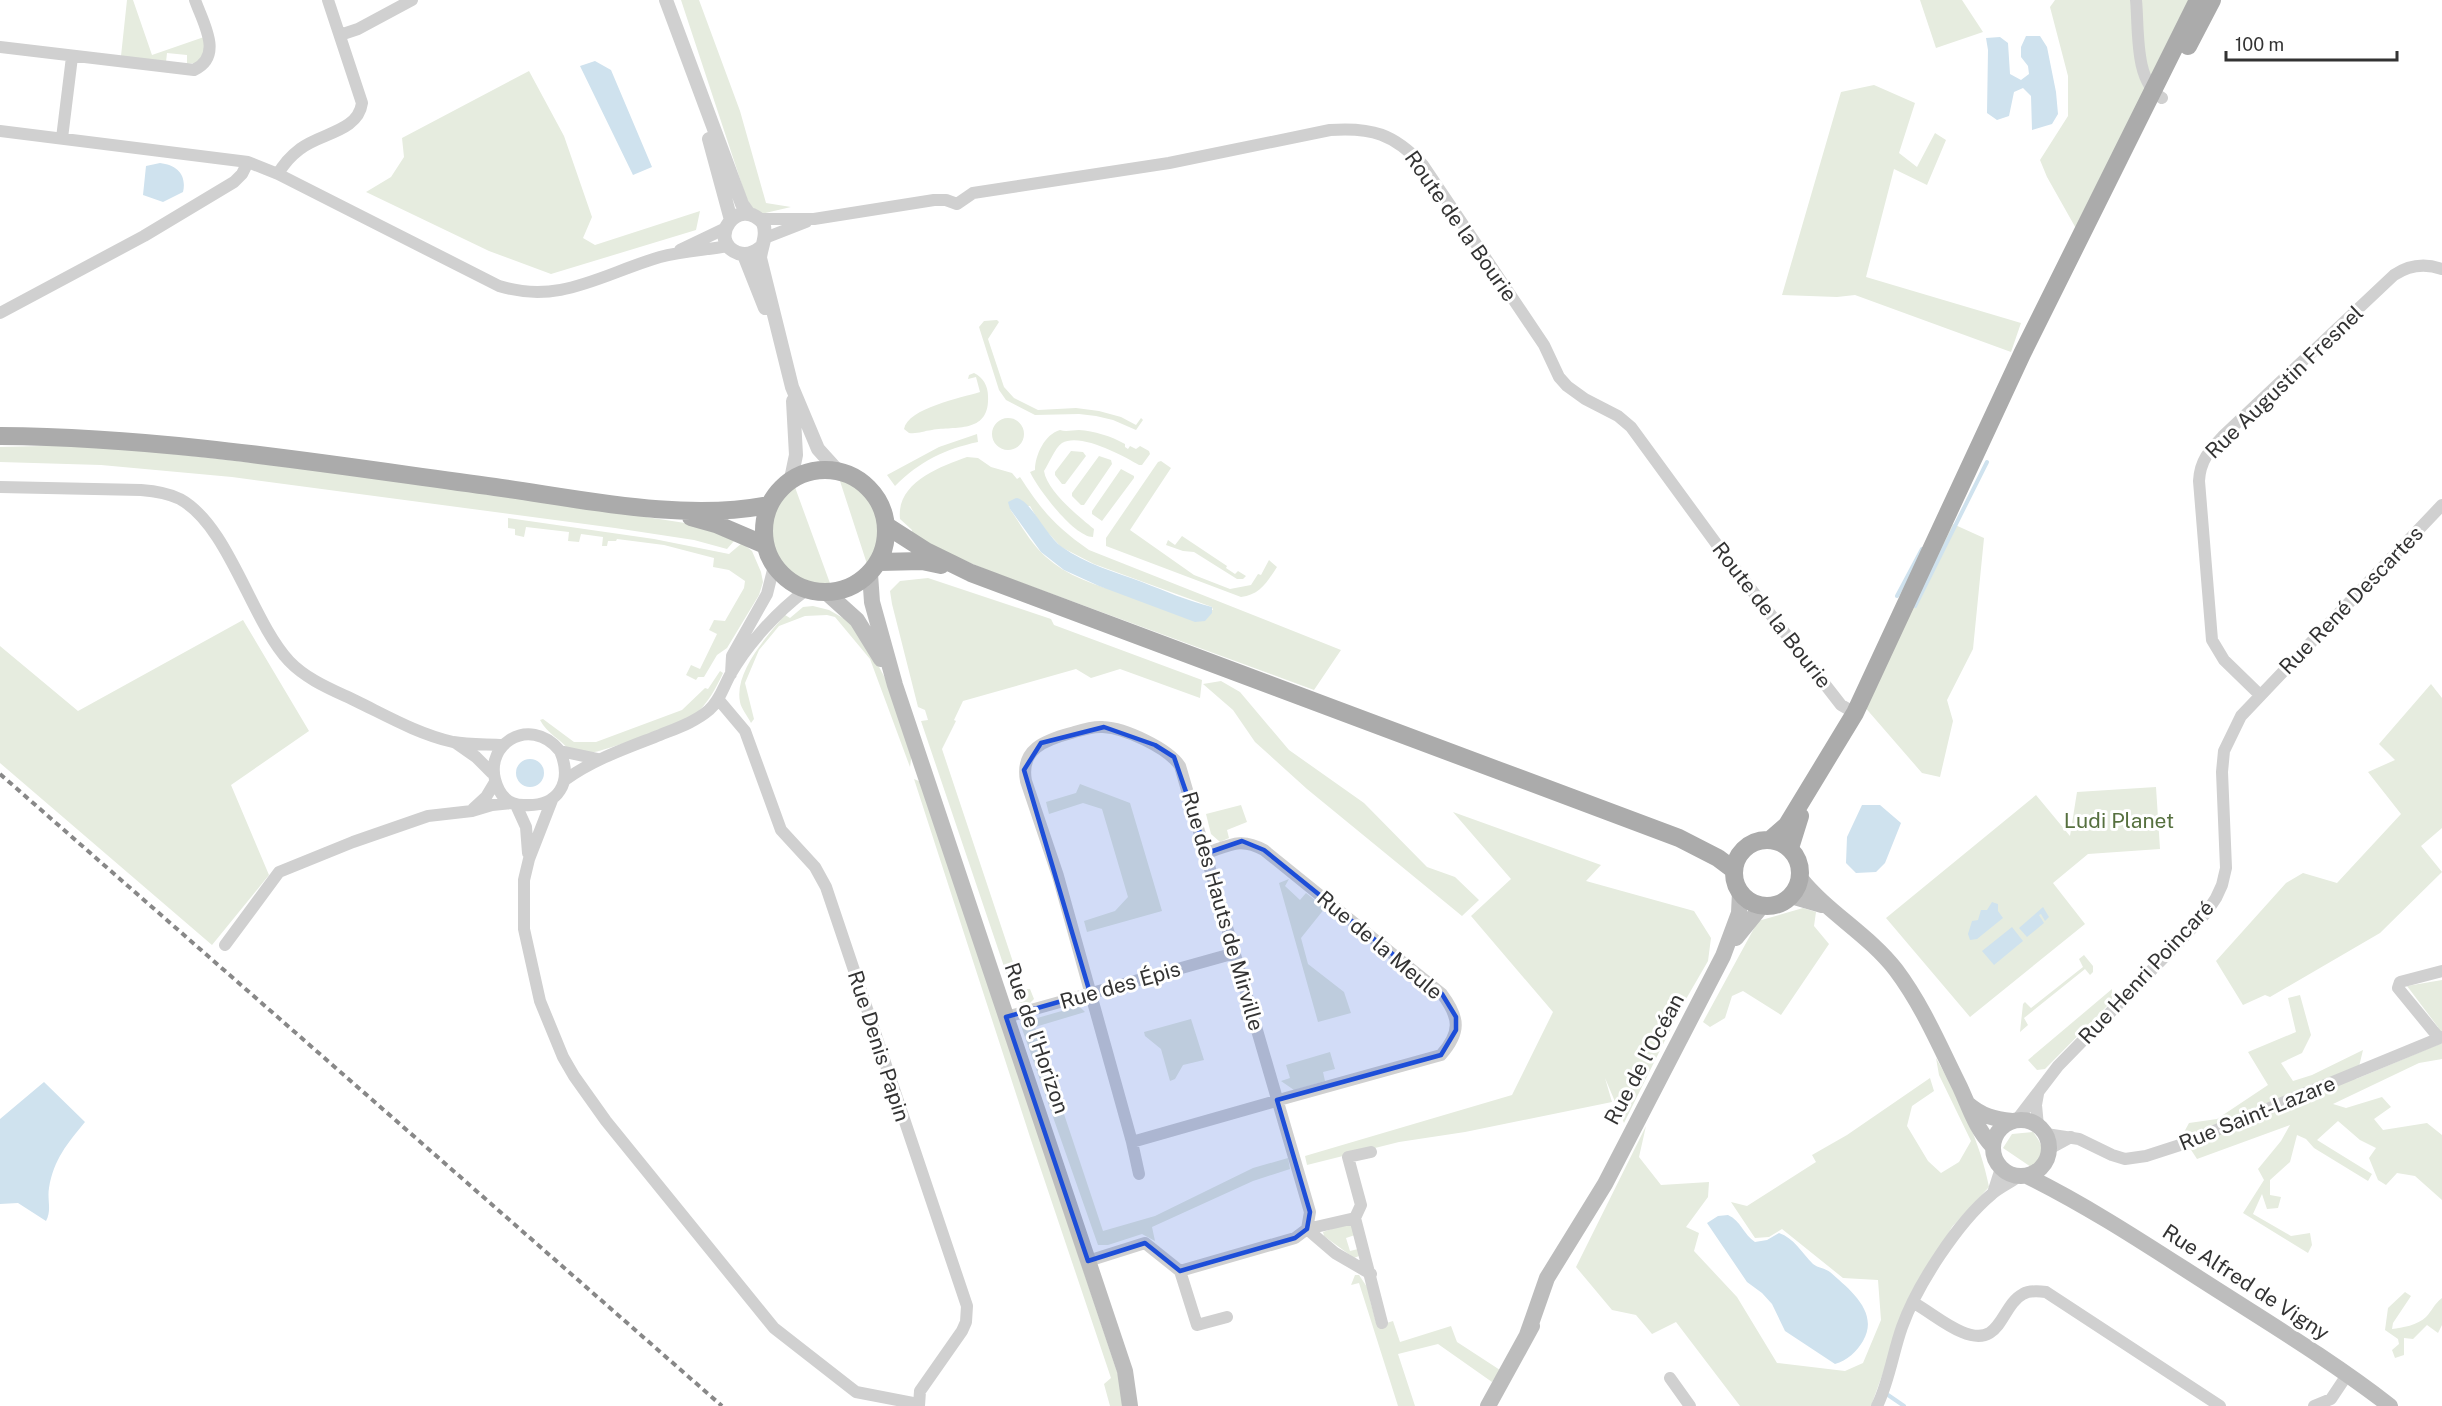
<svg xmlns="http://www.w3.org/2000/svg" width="2442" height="1406" font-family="'Public Sans',sans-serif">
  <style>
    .green { fill: #e6ecdf; fill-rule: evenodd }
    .water { fill: #cfe2ee }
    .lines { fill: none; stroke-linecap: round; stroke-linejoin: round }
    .stream { stroke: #cfe2ee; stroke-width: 4 }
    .minor { stroke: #d0d0d0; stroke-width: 12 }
    .tertiary { stroke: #d0d0d0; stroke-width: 14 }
    .secondary { stroke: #bdbdbd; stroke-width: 16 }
    .primary { stroke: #ababab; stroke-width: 18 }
    .rail { stroke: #888; stroke-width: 4; stroke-dasharray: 6 4.5; stroke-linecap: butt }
    .marked { fill: #1d4ed8; fill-opacity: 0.2; stroke: #1d4ed8; stroke-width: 4.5; stroke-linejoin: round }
    .labels { text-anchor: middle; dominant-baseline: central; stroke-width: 6; stroke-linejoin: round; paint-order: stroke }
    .street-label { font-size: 21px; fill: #333; stroke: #fff }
    .park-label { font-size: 21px; fill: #56703f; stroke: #fff }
  </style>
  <rect width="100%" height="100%" fill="#fff"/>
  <path class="green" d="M 127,0 L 133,0 L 152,55 L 204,37 L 206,43 L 202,58 L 196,63 L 187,64 L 187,55 L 167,53 L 166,62 L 121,56 Z
    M 681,0 L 699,0 L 740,111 L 766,203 L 791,207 L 761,214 L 754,211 L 746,197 Z
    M 1920,0 L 1962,0 L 1983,32 L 1936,48 Z
    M 2055,0 L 2193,0 L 2078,232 L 2047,177 L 2040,160 L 2068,116 L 2068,76 L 2050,7 Z
    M 529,71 L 564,136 L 592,217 L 583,238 L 595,245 L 700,211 L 696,230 L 551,274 L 489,251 L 366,192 L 391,177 L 404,157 L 402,138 Z
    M 1874,85 L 1915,103 L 1899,153 L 1917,167 L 1935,133 L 1946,140 L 1927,185 L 1894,169 L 1866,277 L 2021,323 L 2011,352 L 1855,295 L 1837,297 L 1782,295 L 1841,92 Z
    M 997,320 L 999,322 L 988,339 L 1004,387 L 1014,398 L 1038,410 L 1076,408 L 1099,411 L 1121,417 L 1136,425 L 1141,418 L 1143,420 L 1136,430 L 1113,420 L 1096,416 L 1079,414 L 1035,415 L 1006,400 L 999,390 L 979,327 L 984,321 Z
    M 974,373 C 983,377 988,386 988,396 C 990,434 956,426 932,430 C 923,431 918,434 909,433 L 904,429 C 908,408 961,398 980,392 L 976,377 L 968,379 L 969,375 Z
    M992 434a16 16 0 1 1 32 0a16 16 0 1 1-32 0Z
    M 1060,430 C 1066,432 1072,430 1079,430 C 1094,431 1111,436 1125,444 L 1125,447 L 1128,449 L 1130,446 L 1136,449 L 1140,446 L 1149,451 L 1150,454 L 1142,465 L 1139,465 C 1124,456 1080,432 1062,443 C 1055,448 1049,463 1044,471 C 1047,491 1078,516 1094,529 L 1093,537 C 1074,537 1038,489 1030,472 L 1035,470 C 1035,455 1045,434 1060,430 Z
    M 977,434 L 978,442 C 945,449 920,461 895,486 L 887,475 L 939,447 Z
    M 83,445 C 271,462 459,489 646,517 L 698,525 L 734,541 L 727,549 L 694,540 L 615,528 L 232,477 L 101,465 L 0,462 L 0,447 Z
    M 1071,451 L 1083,452 L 1086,456 L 1065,484 L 1062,484 L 1055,475 L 1055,472 Z
    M 1099,456 L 1111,460 L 1112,464 L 1084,505 L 1081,505 L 1072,496 L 1072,493 Z
    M 967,457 L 978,458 L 991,467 L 1012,473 L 1017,479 L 1020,477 C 1042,511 1056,527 1089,550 L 1341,650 L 1314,690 L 987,570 L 912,538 L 912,530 L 900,519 C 896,483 939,467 967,457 ZM 1030,506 L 1041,525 L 1061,547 L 1094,564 L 1212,607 L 1213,610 C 1161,599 1087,594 1046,557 C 1031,544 1021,525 1010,509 Z
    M 1161,461 L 1171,468 L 1130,530 L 1194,575 L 1230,589 L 1251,585 L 1258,574 L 1261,575 L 1269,560 L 1277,567 C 1267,582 1260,595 1241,597 L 1106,546 L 1106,538 L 1158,462 Z
    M 1121,469 L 1134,476 L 1134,478 L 1102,521 L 1092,514 L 1092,511 Z
    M 839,478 C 877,486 895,537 868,567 Z
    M 795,485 L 796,490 L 831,586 C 818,584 801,583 791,574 C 763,549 767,507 795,485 Z
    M 508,518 L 654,539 L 729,554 L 742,543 L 752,551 L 761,572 L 763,582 L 759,595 L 727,648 L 717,655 L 704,677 L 698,677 L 696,680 L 686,675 L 691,665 L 700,669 L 717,634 L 709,630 L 714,620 L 725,621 L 744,588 L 745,581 L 729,570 L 713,567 L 714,558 L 664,545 L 617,539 L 616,541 L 608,541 L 607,546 L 602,546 L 603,537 L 581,534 L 579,542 L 568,541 L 569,532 L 526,527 L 524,537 L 515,535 L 515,529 L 508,528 Z
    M 1953,524 L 1984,538 L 1973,649 L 1947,700 L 1953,721 L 1940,777 L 1922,773 L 1863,705 Z
    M 1182,536 L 1227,566 L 1226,568 L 1235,574 L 1238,571 L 1246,576 L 1243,579 L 1237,579 L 1194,552 L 1183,551 L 1166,545 L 1168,540 L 1175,545 Z
    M 928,578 L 1051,619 L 1054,625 L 1202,680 L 1200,698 L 1120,669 L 1091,678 L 1076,669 L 963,701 L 954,720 L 956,721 L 942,749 L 1022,989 L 1030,989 L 1034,999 L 1030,1003 L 1019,1003 L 1015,999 L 921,721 L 928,720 L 925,710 L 918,707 L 892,604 L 890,591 L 900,581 Z
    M 813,606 L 829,610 L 843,618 L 846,616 L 871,652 L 885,678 L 912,752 L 910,767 L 870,659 L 835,617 L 827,615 L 805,616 L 779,626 L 759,650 L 745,683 L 754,719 L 751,723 C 748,717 741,708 740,702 C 734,672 767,636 785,615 L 790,618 L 803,607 Z
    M 243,620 L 309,731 L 231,785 L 269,875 L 212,945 L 0,763 L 0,646 L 78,711 Z
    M 720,671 L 723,673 C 716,688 708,704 694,715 C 682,723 604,752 589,753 C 583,754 577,752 571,752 C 561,739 547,734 540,720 L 543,719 L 574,742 L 596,742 L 682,710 L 705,688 L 708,689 Z
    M 1221,681 L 1240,692 L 1289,750 L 1364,803 L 1427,867 L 1455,877 L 1479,900 L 1462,916 L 1307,789 L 1255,742 L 1233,710 L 1203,684 Z
    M 2431,684 L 2442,698 L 2442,828 L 2421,846 L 2442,872 L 2380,933 L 2270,997 L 2265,995 L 2243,1005 L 2216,961 L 2286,883 L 2303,873 L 2337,883 L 2401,814 L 2368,772 L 2395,760 L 2379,744 Z
    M 914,779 L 921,782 L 1121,1384 L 1123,1406 L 1110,1406 L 1104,1384 L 1111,1378 L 1030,1137 Z
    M 1080,784 L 1130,803 L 1162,911 L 1087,932 L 1084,921 L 1115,911 L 1128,897 L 1102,809 L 1083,803 L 1049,814 L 1046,802 L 1076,793 Z
    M 2156,787 L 2160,849 L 2088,854 L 2053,883 L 2085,924 L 1970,1017 L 1886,918 L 2036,795 L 2070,836 L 2077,792 Z
    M 1241,805 L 1247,822 L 1227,830 L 1229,838 L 1220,842 L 1211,834 L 1206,814 Z
    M 1453,812 L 1601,865 L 1586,881 L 1694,911 L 1711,938 L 1708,961 L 1682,1006 L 1624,1123 L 1605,1078 L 1612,1102 L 1465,1132 L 1399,1142 L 1307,1165 L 1305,1156 L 1512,1095 L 1553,1012 L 1471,916 L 1511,879 Z
    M 1289,879 L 1285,886 L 1300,900 L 1306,893 L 1325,908 L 1301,938 L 1308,964 L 1344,992 L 1351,1013 L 1318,1022 L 1279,883 Z
    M 1803,908 L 1816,912 L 1814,926 L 1829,944 L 1781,1015 L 1743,991 L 1732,996 L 1725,1018 L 1710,1027 L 1703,1022 L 1758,921 Z
    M 2084,955 L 2093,966 L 2093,972 L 2090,975 L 2085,969 L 2024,1018 L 2028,1025 L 2020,1032 L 2023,1004 L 2025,1002 L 2031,1008 L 2083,967 L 2079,959 Z
    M 2442,980 L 2442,1040 L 2438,1027 L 2407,986 Z
    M 2112,989 L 2112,1001 L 2045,1069 L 2037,1070 L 2028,1060 Z
    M 2300,995 L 2311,1035 L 2302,1053 L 2281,1063 L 2293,1081 L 2312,1075 L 2363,1050 L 2356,1079 L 2442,1043 L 2442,1059 L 2419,1063 L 2333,1104 L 2346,1108 L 2382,1097 L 2391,1107 L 2374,1119 L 2383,1130 L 2427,1123 L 2442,1135 L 2442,1200 L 2415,1176 L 2397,1173 L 2386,1185 L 2378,1180 L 2369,1158 L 2376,1148 L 2360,1140 L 2338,1121 L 2317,1140 L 2372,1174 L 2368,1181 L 2314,1148 L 2306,1139 L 2297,1135 L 2290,1162 L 2270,1180 L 2270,1195 L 2281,1197 L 2278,1208 L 2267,1209 L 2262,1194 L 2253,1214 L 2291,1236 L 2310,1233 L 2312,1245 L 2308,1253 L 2243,1213 L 2264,1180 L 2258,1169 L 2281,1141 L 2290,1125 L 2197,1159 L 2182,1136 L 2189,1123 L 2217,1119 L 2268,1085 L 2248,1052 L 2296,1032 L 2288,998 Z
    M 1079,1006 L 1085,1012 L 1035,1027 L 1103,1231 L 1155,1216 L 1253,1168 L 1288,1158 L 1290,1169 L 1253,1181 L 1152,1227 L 1155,1241 L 1142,1234 L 1108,1245 L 1098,1245 L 1020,1023 Z
    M 1191,1019 L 1204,1060 L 1183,1065 L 1175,1079 L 1170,1081 L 1161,1049 L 1145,1036 L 1144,1032 Z
    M 1330,1052 L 1335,1069 L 1323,1072 L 1325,1081 L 1294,1090 L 1281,1081 L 1290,1078 L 1286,1065 Z
    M 1936,1058 C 1958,1096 1981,1144 1989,1187 L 1952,1227 L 1909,1301 L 1871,1406 L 1740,1406 L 1676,1322 L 1652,1334 L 1636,1315 L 1612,1310 L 1576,1267 L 1646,1126 L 1639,1157 L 1661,1185 L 1709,1182 L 1708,1197 L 1686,1227 L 1699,1233 L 1694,1251 L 1737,1297 L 1777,1363 L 1845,1371 L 1863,1363 L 1881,1320 L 1878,1280 L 1843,1278 L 1782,1229 L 1769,1237 L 1755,1238 L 1731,1202 L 1747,1206 L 1816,1162 L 1812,1155 L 1847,1135 L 1930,1078 L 1934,1091 L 1912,1106 L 1907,1126 L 1928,1161 L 1941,1173 L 1959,1162 L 1971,1141 L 1939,1075 Z
    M 2033,1132 C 2044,1147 2048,1155 2031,1167 L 2003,1148 L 2012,1134 Z
    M 1349,1223 L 1352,1225 L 1355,1235 L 1346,1238 L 1350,1251 L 1358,1249 L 1359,1256 L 1354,1258 L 1324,1236 L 1323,1232 Z
    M 1355,1275 L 1359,1275 L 1371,1293 L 1370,1300 L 1377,1326 L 1393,1321 L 1400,1342 L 1451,1326 L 1457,1342 L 1500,1370 L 1492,1382 L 1438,1344 L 1398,1354 L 1415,1406 L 1398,1406 L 1359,1283 L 1351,1285 Z
    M 2405,1292 L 2411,1296 L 2393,1323 L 2392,1329 C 2402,1328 2418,1325 2426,1317 C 2432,1311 2434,1304 2442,1298 L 2442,1325 L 2438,1333 L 2427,1325 L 2413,1339 L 2404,1338 L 2404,1355 L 2395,1358 L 2392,1350 L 2399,1344 L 2398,1339 L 2385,1330 L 2388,1308 Z"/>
  <path class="water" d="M 2026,36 L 2040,36 L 2047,47 L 2056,92 L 2058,114 L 2052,124 L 2032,130 L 2031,96 L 2023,88 L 2014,92 L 2009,116 L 1997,120 L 1987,113 L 1988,50 L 1986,38 L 2000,37 L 2008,43 L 2010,74 L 2021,80 L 2029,74 L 2028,66 L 2021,57 L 2021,47 Z
    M 595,61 L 611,70 L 652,167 L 633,175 L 580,66 Z
    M 160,163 C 177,165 187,175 183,192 L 163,202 L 143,195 L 146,166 Z
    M 1016,498 C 1030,499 1046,536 1062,547 C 1086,564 1115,572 1142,582 C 1165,591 1188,601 1212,607 L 1212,613 L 1205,621 L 1195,622 L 1099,586 L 1064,570 L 1041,552 L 1010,509 L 1008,502 Z
    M516 773a14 14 0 1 1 28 0a14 14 0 1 1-28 0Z
    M 1862,805 L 1880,805 L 1901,823 L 1885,863 L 1876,872 L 1856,873 L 1846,863 L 1847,837 Z
    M 1992,902 L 1998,904 L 1998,911 L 2003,918 L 1977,939 L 1970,940 L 1968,934 L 1972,921 L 1978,920 L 1981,910 L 1987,910 Z
    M 2043,907 L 2049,917 L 2045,921 L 2041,914 L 2039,915 L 2044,923 L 2027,937 L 2019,928 Z
    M 2012,927 L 2023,941 L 1994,965 L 1982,951 Z
    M 44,1082 L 85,1122 C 67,1144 54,1159 49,1188 C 47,1200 52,1210 46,1221 L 18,1203 L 0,1204 L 0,1119 Z
    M 1728,1215 C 1741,1221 1744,1235 1755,1242 L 1767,1240 L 1779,1233 C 1794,1238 1802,1253 1813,1264 C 1818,1268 1825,1268 1830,1272 C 1849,1289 1880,1312 1863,1341 C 1857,1351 1847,1361 1835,1364 L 1785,1331 L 1772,1304 L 1762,1293 L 1747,1282 L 1707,1223 L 1718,1216 Z"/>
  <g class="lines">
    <path class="stream" d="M 1897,596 L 1922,549
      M 1915,606 L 1987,462
      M 1888,1395 L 1904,1406"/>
    <path class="minor" d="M 2136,0 C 2139,30 2134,81 2162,98
      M 340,35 L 358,29 L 412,0
      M 0,47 L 194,70 C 224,56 203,23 195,0
      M 0,131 L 248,162 L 278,174 L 499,286 C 560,305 602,274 660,257 C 682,251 706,250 728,246
      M 62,138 L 72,57
      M 278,174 C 283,165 292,155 300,149 C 320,133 358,132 362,103 L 328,0
      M 759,219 L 814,219 L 934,200 L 946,200 L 957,204 L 973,193 L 1169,163 L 1330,130 C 1372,127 1394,134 1423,165 L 1544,345 L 1559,377 L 1567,386 L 1585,399 L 1618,416 L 1631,427 L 1726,557 L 1841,705 L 1855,713
      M 765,238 L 806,222
      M 680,250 L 726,228
      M 0,313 L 144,236 L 234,182 L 242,174 L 248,162
      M 0,487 L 141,490 C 154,491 168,493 180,499 C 229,526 251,620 289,661 C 307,680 333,690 356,701 C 387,716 418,734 453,742 C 468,745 487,744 503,745
      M 731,674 L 732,656 L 767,594 L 774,566
      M 2260,695 L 2224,660 L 2212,640 L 2199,481 C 2200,460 2210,450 2224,435 L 2394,275 C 2409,265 2425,263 2442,269
      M 718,699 L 745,731 L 781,830 L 815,867 L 826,887 L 967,1306 L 966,1322 L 962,1331 L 920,1391 L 919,1406
      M 456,743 L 476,757 L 492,773
      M 560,751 C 573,782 559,807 524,805 C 513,805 504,800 499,790 C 477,746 530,713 560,751 L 598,759
      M 565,780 C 594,759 627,748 660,735 C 677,728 695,722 709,710 C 720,700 723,688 730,675 C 748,643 777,612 806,590
      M 552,800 L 529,859 L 524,880 L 524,929 L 540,1001 L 563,1057 L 574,1076 L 606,1121 L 774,1328 L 856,1392 L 918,1404
      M 516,805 L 526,827 L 528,853
      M 473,809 L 486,797 L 495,782
      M 225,945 L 279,872 L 353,842 L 428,816 L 472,811 L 492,805 L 511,803
      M 1006,1017 L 1235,953
      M 2439,1038 L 2398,988 L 2400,982 L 2442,971
      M 2016,1121 L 2058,1066 L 2180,941 L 2206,913 L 2216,898 L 2222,885 L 2226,868 L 2222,772 L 2224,751 L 2241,716 L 2442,505
      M 2038,1126 L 2036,1105 L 2038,1094
      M 2046,1134 L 2079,1139 L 2112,1155 L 2125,1159 L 2146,1156 L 2180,1145 L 2442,1037
      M 1132,1142 L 1139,1174
      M 2049,1149 L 2071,1137
      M 1993,1193 L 2001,1168
      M 1355,1218 L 1361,1205 L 1348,1157 L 1371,1152
      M 1088,1261 L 1145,1243 L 1180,1271 L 1295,1238 L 1307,1229 L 1310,1212 L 1180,766 C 1168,748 1125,728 1103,727 C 1092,726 1081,730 1071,733 C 1045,740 1020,749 1026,781 L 1058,876 L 1132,1142 L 1269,1103 L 1286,1098 L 1441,1055 C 1461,1032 1460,1018 1442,994 L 1264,850 C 1241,837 1230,845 1207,853
      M 1180,1271 L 1197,1325 L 1227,1317
      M 1371,1274 L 1335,1253 L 1307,1229 L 1355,1218 L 1382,1323
      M 1914,1303 C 1930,1312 1945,1325 1962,1332 C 2002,1349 2000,1306 2023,1294 C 2030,1290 2039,1291 2046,1292 L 2220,1406
      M 1670,1378 L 1690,1406
      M 1877,1406 C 1889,1382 1893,1352 1902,1327 C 1917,1285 1958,1222 1992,1194 C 2000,1187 2010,1183 2019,1176
      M 2314,1406 L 2331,1399 L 2347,1375"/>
    <path class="tertiary" d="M 666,0 L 742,204 L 749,214
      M 709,139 L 731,220
      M 760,248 C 754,253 747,256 738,253 C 706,241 738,194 763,223 C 768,236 761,246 760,258 L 792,387 L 818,449 L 837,470
      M 744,255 L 765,308
      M 791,479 L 796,455 L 793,401"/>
    <path class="secondary" d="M 870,574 L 872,602 L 895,685 L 1125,1371 L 1130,1406
      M 827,593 L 857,620 L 881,659
      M 1800,878 C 1828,913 1868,934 1896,970 C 1923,1006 1940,1047 1960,1087 C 1971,1111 1975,1127 1993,1147
      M 1791,896 L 1822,905
      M 1736,938 L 1762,906
      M 1968,1104 C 1982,1116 1994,1119 2012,1121
      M1993 1148a28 28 0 1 1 56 0a28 28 0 1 1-56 0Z
      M 2027,1176 C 2094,1209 2156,1251 2219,1291 C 2277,1328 2336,1364 2390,1406
      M 1527,1335 L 1547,1278 L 1605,1184 L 1723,956 L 1739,913 L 1740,892
      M 1488,1406 L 1532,1326"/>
    <path class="primary" d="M 2188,46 L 2212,0
      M 0,436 C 166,437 331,465 495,487 C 581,499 684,522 769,505
      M764 531a61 61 0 1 1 122 0a61 61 0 1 1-122 0Z
      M 691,517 L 716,524 L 765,545
      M 887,526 L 926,551 L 971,573 L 1679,838 L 1718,858 L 1734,870
      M 879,562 L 922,561 L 941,565
      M 1771,839 L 1787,825 L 1855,713 L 2022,354 L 2198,0
      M1734 873a33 33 0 1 1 66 0a33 33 0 1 1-66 0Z
      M 1790,848 L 1800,816"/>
    <path class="rail" d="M 0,774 L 722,1406"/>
  </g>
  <path class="marked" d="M 1104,727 L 1155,745 L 1174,757 L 1207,853 L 1242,841 L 1264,850 L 1442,994 L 1456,1017 L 1456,1030 L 1441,1055 L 1277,1100 L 1310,1212 L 1307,1229 L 1295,1238 L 1180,1271 L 1145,1243 L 1088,1261 L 1006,1017 L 1090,993 L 1024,770 L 1041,743 Z"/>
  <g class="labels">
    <g class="street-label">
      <text transform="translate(1461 226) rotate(55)">Route de la Bourie</text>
      <text transform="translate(2284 382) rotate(-44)">Rue Augustin Fresnel</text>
      <text transform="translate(2351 600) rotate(-46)">Rue René Descartes</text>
      <text transform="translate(1772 615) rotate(52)">Route de la Bourie</text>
      <text transform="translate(1223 911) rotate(74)">Rue des Hauts de Mirville</text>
      <text transform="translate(1380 945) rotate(40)">Rue de la Meule</text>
      <text transform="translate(2146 972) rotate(-47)">Rue Henri Poincaré</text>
      <text transform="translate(1120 985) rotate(-16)">Rue des Épis</text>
      <text transform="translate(1037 1038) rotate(71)">Rue de l'Horizon</text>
      <text transform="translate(879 1046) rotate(72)">Rue Denis Papin</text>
      <text transform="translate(1644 1059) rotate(-62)">Rue de l'Océan</text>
      <text transform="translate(2257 1113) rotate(-22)">Rue Saint-Lazare</text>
      <text transform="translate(2246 1282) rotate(33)">Rue Alfred de Vigny</text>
    </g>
    <g class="park-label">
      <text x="2119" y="820">Ludi Planet</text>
    </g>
  </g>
  <path d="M2226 51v9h171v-9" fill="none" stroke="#333333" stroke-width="3"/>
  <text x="2235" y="51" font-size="18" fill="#333333" stroke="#ffffff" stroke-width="4.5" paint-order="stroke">100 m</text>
</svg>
